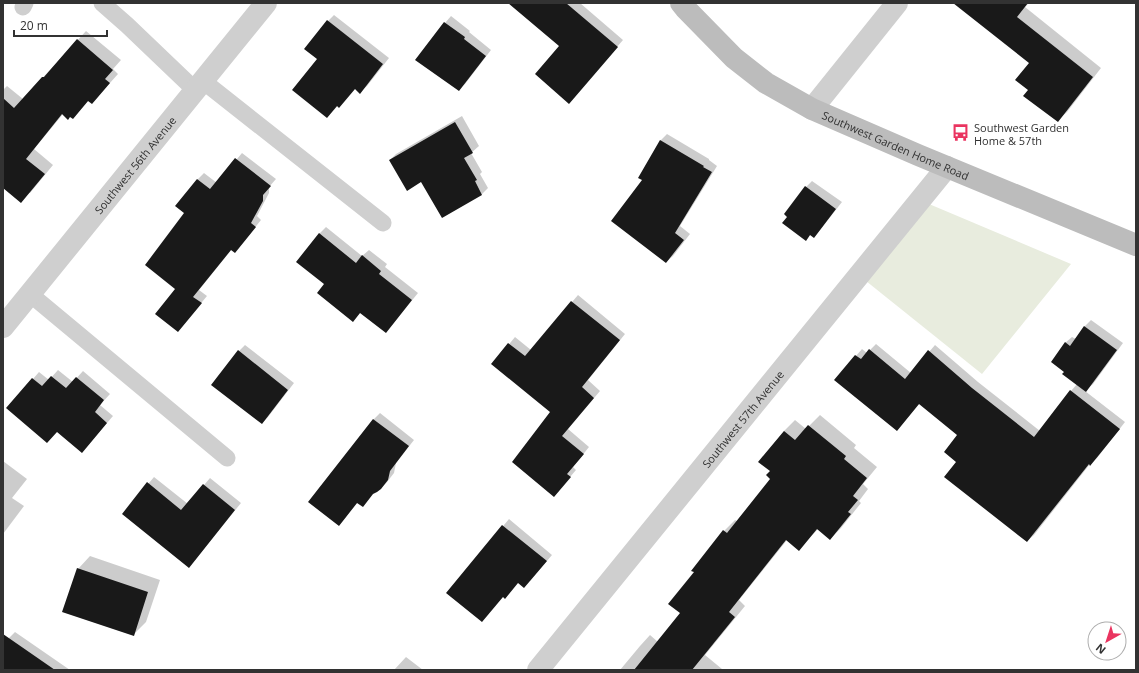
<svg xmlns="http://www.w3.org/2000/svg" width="1139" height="673" font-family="'Open Sans',sans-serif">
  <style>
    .green { fill: #e8ecde }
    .shadow { fill: #0003 }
    .building { fill: #191919 }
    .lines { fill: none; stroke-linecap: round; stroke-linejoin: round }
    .lane { stroke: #cfcfcf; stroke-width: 17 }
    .street { stroke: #cfcfcf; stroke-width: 22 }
    .secondary { stroke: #bcbcbc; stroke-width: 22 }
    .labels { text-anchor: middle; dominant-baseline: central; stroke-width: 4; stroke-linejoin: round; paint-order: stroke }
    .poi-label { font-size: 11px; fill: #323232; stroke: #fff; text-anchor: start }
    .street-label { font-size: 11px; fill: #323232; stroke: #fff }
  </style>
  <rect width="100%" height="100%" fill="#fff"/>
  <path class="green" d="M 929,204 L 1071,264 L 982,374 L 866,281 Z"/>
  <path class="shadow" d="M 553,3 L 580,3 L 623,40 L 575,96 L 560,46 Z
    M 969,3 L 1029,3 L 1025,7 L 1101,68 L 1067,112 L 1057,121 L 1029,90 L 1031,63 Z
    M 334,15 L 389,58 L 367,86 L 360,92 L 355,88 L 327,117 L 328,21 Z
    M 451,16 L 470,31 L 469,32 L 491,50 L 465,84 L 458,90 L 445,23 Z
    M 86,31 L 121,60 L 113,69 L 118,74 L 92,103 L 89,100 L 73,118 L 63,114 L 34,149 L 53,165 L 30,193 L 3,187 L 3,90 L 7,86 L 23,99 Z
    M 462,116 L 479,146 L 471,153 L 482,172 L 480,174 L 488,188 L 482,194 L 443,217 L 422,181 L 390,160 L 396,154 Z
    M 667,134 L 709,159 L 709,160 L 717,166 L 680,226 L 690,234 L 673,256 L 666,262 L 644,180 L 640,177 L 661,140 Z
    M 242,153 L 276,179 L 269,187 L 269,193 L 257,216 L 261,220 L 241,245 L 232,249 L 199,290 L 207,296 L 178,331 L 176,289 L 186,213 L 177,206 L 198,179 L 204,173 L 217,183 Z
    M 812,181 L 842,202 L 820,230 L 814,237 L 811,234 L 806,240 L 806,187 Z
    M 326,227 L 362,256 L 369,250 L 387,264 L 385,267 L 418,293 L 392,325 L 361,312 L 353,320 L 325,284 L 297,262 L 320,233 Z
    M 578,295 L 625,334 L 588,380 L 600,391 L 568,429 L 589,447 L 573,467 L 576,470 L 554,496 L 552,412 L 493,364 L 515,337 L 531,350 Z
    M 1091,320 L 1123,343 L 1093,384 L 1085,391 L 1125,422 L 1097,458 L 1090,464 L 1034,535 L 1027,541 L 957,462 L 959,435 L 920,403 L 903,423 L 835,380 L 862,349 L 867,353 L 876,344 L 911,373 L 935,345 L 978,382 L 1040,431 L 1071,391 L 1077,384 L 1066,372 L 1065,343 L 1072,337 L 1076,339 L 1085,326 Z
    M 245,345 L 294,383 L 268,417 L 262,423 L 239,351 Z
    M 58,370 L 73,382 L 83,371 L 110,394 L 100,405 L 113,416 L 88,445 L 8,408 L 39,372 L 49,380 Z
    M 380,413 L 414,440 L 396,463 L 394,473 L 387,482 L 381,488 L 374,492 L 362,506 L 358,502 L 339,525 L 309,502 L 374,419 Z
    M 820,415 L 856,445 L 854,448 L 877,467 L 863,484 L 868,489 L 859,501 L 861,503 L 841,528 L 830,539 L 818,529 L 799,549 L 787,540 L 739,600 L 745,606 L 705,655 L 722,669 L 722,670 L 620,670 L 640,646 L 650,635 L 658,642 L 681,613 L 695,572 L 692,571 L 724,531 L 735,520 L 737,521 L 772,478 L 771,471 L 759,462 L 784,431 L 795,420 L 806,429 Z
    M 3,461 L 27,479 L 12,498 L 24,506 L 3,534 Z
    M 154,477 L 188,504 L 210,478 L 241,503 L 195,560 L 123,514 Z
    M 509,519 L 552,555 L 530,581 L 518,582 L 503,596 L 447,593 Z
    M 90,556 L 160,580 L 146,622 L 133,635 L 78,569 Z
    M 15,632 L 70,670 L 3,670 L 3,646 L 9,638 Z
    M 406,657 L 423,670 L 394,670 Z"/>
  <path class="building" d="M 508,3 L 566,3 L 618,47 L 569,104 L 535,74 L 559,46 Z
    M 953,3 L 1028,3 L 1017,17 L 1093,77 L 1058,122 L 1023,96 L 1028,90 L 1015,80 L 1029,63 Z
    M 327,20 L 383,64 L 360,94 L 355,89 L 339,108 L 337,106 L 327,118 L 292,90 L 317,59 L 304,49 Z
    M 444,22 L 465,37 L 464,39 L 486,56 L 459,91 L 415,60 Z
    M 77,39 L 113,70 L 105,79 L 110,83 L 92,104 L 88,101 L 73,119 L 70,117 L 68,120 L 62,114 L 26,159 L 45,174 L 21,203 L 3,188 L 3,98 L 14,108 L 42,77 L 44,77 Z
    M 455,122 L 473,153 L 464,158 L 477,180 L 475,181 L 482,195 L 442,218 L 421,182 L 407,191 L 389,160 Z
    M 660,140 L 704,166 L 703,167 L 712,172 L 675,233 L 684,240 L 666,263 L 611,221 L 642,180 L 638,178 Z
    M 235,158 L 271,186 L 263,195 L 263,201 L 251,223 L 256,227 L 235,253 L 231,250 L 193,297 L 202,303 L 178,332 L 155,314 L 175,289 L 145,265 L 184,213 L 175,206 L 197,179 L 210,189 Z
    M 805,186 L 836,209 L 814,238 L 810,235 L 806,241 L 782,223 L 787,217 L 784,214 Z
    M 319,233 L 356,263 L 362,255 L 381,271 L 379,274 L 412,300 L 386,333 L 360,313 L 353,322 L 317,293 L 324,284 L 296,262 Z
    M 571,301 L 620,340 L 582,387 L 594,398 L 562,436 L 584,454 L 567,474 L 571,477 L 554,497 L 512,462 L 550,412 L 491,364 L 508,343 L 525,356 Z
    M 1084,326 L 1117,350 L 1086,392 L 1062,374 L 1064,372 L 1051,362 L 1065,342 L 1070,346 Z
    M 869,349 L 905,379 L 928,350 L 972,388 L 1034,437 L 1070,390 L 1120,429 L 1090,466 L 1089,464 L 1027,542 L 944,477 L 956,462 L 944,452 L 957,435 L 919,404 L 897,431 L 834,380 L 855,355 L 861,359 Z
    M 238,350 L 288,390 L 262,424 L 211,385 Z
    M 51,376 L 66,388 L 76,377 L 104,400 L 95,412 L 107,423 L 82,453 L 57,432 L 47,443 L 6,408 L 32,378 L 42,386 Z
    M 373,419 L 409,446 L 390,471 L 388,480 L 381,489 L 377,492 L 373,494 L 363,507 L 357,503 L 339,526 L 308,502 Z
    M 808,425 L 846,456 L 844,459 L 867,478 L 853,496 L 858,500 L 848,512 L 851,514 L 830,540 L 817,529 L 799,551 L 786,540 L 729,612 L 735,617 L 692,670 L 634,670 L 680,613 L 668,604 L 694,572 L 691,571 L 723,530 L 727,533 L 770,479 L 766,475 L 770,471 L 758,462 L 784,431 L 795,440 Z
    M 147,482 L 181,510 L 203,484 L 235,510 L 189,568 L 122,514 Z
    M 502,525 L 547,561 L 524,588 L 518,583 L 505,599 L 503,597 L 482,622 L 446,593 Z
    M 77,568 L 148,592 L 134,636 L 62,612 Z
    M 3,634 L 55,670 L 3,670 Z"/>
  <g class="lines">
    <path class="lane" d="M 102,3 L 127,25 L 195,90
      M 23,7 L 25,3
      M 203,81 L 383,223
      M 30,294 L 227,458"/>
    <g class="street">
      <path d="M 812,109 L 897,3"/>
      <path id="s1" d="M 3,327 L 266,3"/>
      <path id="s2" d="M 538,670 L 947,167"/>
    </g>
    <path class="secondary" id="s3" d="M 681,3 L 685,8 L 734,58 L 766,83 L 812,109 L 918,155 L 1136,245"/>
  </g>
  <defs>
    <symbol id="bus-bare" viewBox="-9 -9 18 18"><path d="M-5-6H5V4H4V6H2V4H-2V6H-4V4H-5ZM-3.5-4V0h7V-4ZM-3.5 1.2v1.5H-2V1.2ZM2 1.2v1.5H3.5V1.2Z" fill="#ea3460" stroke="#fff" stroke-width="2.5" paint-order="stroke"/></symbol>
  </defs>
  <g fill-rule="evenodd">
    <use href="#bus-bare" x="948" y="120" width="25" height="25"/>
  </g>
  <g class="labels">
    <g class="poi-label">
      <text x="974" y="127">Southwest Garden<tspan x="974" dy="13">Home &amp; 57th</tspan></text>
    </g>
    <g class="street-label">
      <text stroke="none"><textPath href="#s3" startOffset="261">Southwest Garden Home Road</textPath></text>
      <text stroke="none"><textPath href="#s1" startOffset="209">Southwest 56th Avenue</textPath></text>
      <text stroke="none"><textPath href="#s2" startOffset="324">Southwest 57th Avenue</textPath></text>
    </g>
  </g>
  <rect width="1139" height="673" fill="none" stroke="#323232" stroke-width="8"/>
  <g transform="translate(1107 641) rotate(219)"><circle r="19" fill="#ffffff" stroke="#adadad"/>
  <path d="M0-3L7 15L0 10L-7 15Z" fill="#ea3460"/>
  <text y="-6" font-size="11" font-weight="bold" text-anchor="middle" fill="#323232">N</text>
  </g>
  <path d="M14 30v6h93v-6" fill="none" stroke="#323232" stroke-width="2"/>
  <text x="20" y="30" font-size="12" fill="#323232" stroke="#ffffff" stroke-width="3" paint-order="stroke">20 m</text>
</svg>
